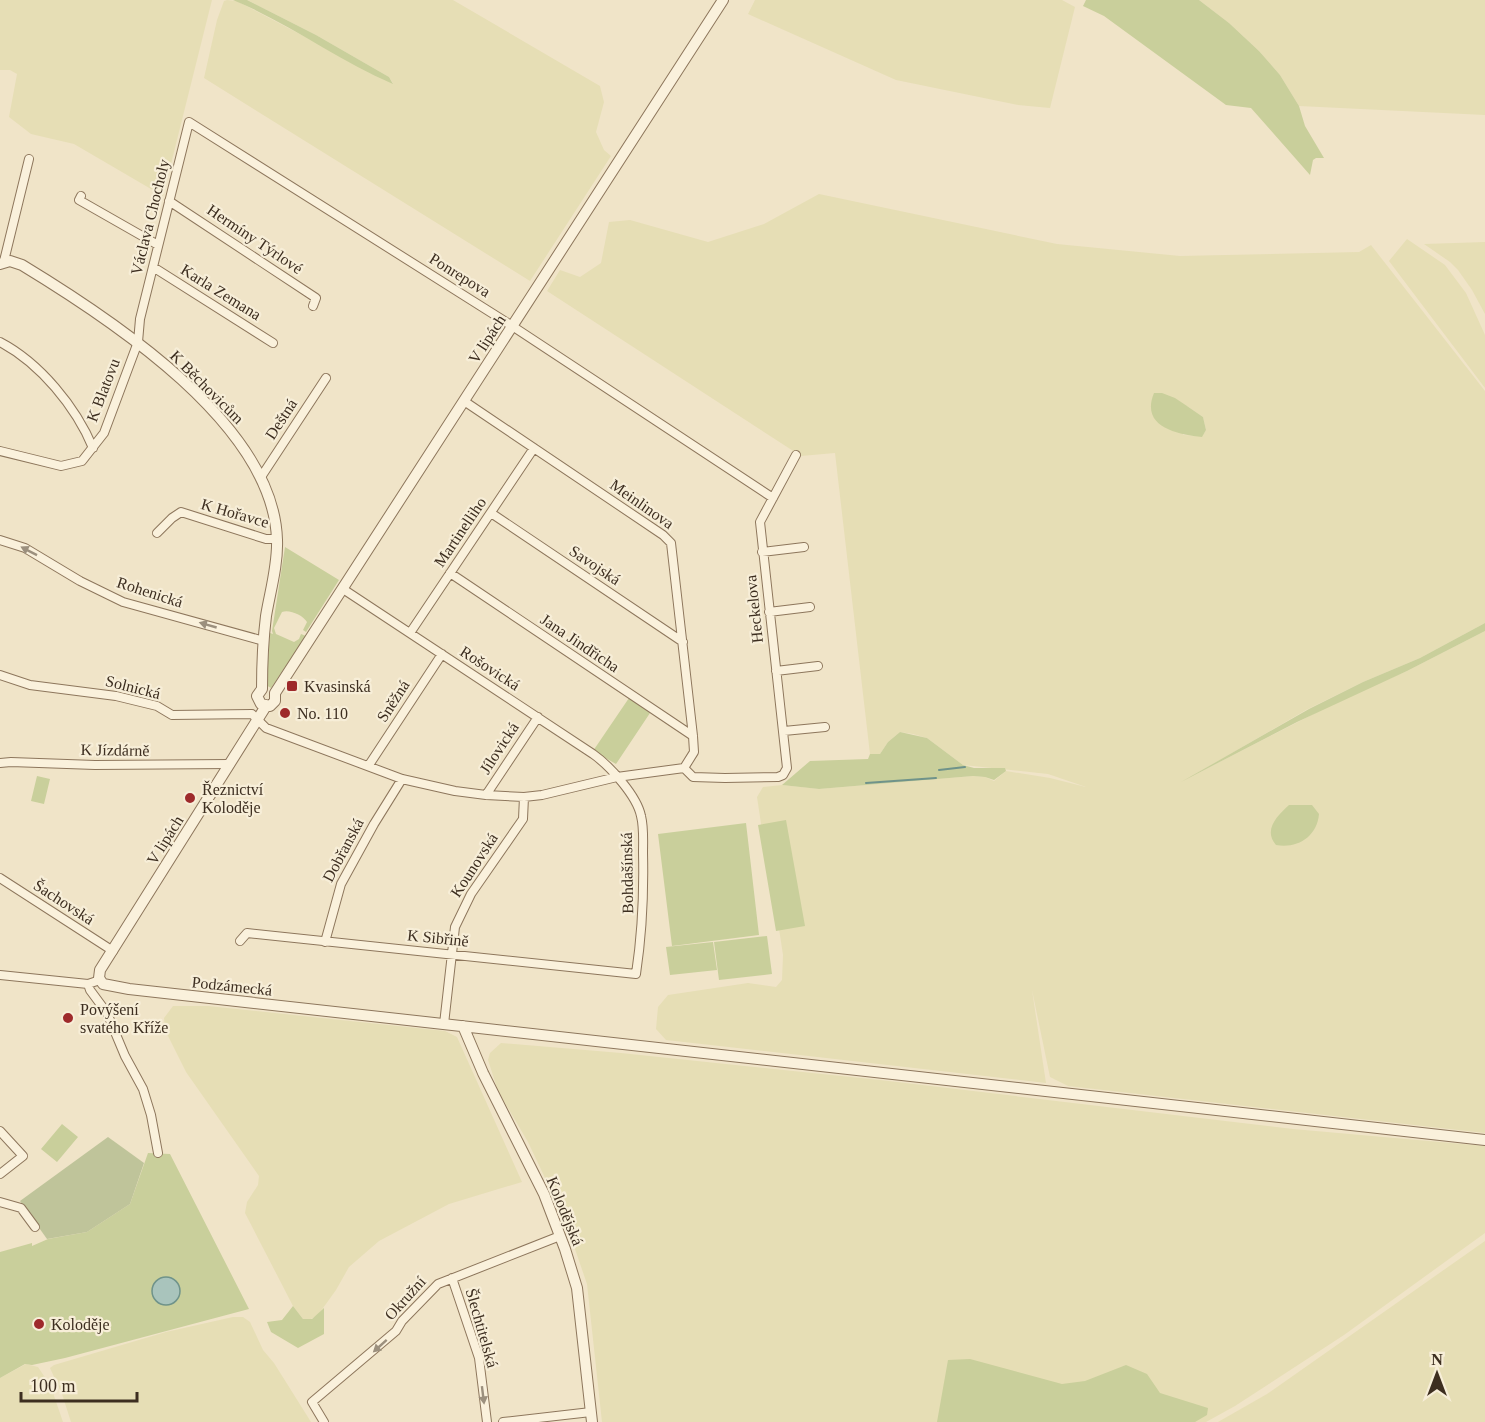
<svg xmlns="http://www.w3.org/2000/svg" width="1485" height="1422" font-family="Georgia,serif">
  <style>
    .farmland { fill: #e6deb5; fill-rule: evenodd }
    .green { fill: #c9cf9b }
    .cemetery { fill: #bfc49a }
    .water { fill: #a9c4bc; stroke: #6f938a; stroke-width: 1.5 }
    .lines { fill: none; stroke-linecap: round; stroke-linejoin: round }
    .stream { stroke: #6f938a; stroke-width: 2 }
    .minor-casing { stroke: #8d765c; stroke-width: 10 }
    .tertiary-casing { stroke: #8d765c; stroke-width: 12 }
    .minor { stroke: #faf1dc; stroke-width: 8 }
    .tertiary { stroke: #faf1dc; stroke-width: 10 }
    .oneway { fill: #9c907e }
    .poi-dot { fill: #9e2a2b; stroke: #f7eed8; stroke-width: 2 }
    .labels { text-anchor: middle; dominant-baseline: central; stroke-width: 4.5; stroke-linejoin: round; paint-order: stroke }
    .street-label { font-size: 16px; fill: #3d2e20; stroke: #f7eed8 }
    .poi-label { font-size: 16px; fill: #3d2e20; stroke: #f7eed8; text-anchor: start }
  </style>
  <rect width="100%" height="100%" fill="#f0e4c8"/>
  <path class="farmland" d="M 0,0 L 212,0 L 163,196 L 74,144 L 31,134 L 9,117 L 17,74 L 10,70 L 0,70 Z
    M 227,0 L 237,1 L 393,83 L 389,77 L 316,35 L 247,0 L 453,0 L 600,86 L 604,102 L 596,132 L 604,150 L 611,156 L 530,281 L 204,78 L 217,20 L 224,1 Z
    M 755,0 L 1062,0 L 1075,7 L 1050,108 L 1018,105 L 896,80 L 748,14 Z
    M 1199,0 L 1485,0 L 1485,115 L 1299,106 L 1280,75 L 1259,51 L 1229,23 Z
    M 819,194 L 1057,244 L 1180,256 L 1359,252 L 1371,245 L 1485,391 L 1485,623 L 1420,658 L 1363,682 L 1306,710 L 1194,775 L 1341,700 L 1407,671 L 1485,631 L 1485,1133 L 1068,1086 L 1050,1077 L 1032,990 L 1046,1083 L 666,1040 L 656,1029 L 658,1007 L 668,995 L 748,983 L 776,987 L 782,980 L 783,955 L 767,850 L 763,837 L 757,797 L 763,787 L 782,785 L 819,789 L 973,776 L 985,777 L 994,781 L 1006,771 L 1050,778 L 1086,787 L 1048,774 L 963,765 L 927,738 L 913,734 L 900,732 L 888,742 L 880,754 L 870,754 L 835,453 L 801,456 L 547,291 L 560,270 L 580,277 L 601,263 L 609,222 L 630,220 L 708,242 L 764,224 ZM 1187,406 L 1203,417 L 1206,430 L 1202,436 L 1183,435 Z
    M 1407,239 L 1445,265 L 1466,293 L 1485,335 L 1485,388 L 1389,261 Z
    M 1485,242 L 1485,314 L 1472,290 L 1458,270 L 1450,262 L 1424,244 Z
    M 173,1006 L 208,1006 L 445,1031 L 457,1037 L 522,1182 L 449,1204 L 379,1241 L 349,1267 L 336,1290 L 318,1315 L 311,1319 L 303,1319 L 293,1306 L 245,1213 L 247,1202 L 258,1185 L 259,1176 L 186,1072 L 165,1030 L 164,1018 Z
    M 501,1043 L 621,1053 L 880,1080 L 1293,1129 L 1485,1146 L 1485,1233 L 1344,1335 L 1235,1406 L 1206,1422 L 602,1422 L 587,1284 L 565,1220 L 528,1142 L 498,1091 L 488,1060 L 490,1053 Z
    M 1485,1241 L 1485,1422 L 1218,1422 L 1267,1394 Z
    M 233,1317 L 243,1317 L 250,1322 L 263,1350 L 274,1363 L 311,1422 L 71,1422 L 62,1394 L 50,1368 L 54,1365 L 166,1332 Z
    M 26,1364 L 38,1367 L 44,1376 L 51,1387 L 63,1422 L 0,1422 L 0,1378 Z"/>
  <path class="green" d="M 233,0 L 247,0 L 316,35 L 389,77 L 393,84 C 337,60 289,23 233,0 Z
    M 1086,0 L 1199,0 L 1229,23 L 1259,51 L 1280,75 L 1299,106 L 1305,126 L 1324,158 L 1316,158 L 1313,160 L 1310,175 L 1251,108 L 1226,105 L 1104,16 L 1083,6 Z
    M 1154,393 L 1162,393 L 1175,398 L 1187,406 L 1203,417 L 1206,430 L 1202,437 C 1177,434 1140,427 1154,393 Z
    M 285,547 L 339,580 L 306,632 L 303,630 L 307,622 C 303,615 289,609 282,612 L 274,628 L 276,634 L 294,642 L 299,639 L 301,634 L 306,636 L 271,688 L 266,685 L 270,633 L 273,634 L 272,631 Z
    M 1485,623 L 1485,631 L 1407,671 L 1297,722 L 1181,782 L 1309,709 L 1363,682 L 1420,658 Z
    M 629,698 L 650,713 L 616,764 L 593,751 Z
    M 900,732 L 927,738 L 963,765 L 974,768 L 1005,768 L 1006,771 L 994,780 L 985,777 L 973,776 L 819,789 L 782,785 L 810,761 L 868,759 L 870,754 L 880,754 L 888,742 Z
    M 37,776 L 50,779 L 44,804 L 31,801 Z
    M 1289,805 L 1312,805 L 1319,814 C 1317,837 1297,849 1276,845 C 1263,830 1277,816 1289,805 Z
    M 786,820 L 805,926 L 776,931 L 758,825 Z
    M 746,823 L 759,935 L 672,946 L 658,834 Z
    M 767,936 L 772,974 L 719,980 L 714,942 Z
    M 713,942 L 717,970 L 670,975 L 666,947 Z
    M 62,1124 L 78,1137 L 57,1162 L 41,1149 Z
    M 148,1153 L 170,1154 L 249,1309 L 65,1358 L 32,1365 L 25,1364 L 0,1378 L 0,1252 L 32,1243 L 32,1246 L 48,1239 L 87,1232 L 130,1204 Z
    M 293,1306 L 303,1319 L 312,1319 L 324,1308 L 324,1334 L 298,1348 L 271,1332 L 267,1322 L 282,1320 Z
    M 970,1359 L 1062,1384 L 1085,1381 L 1126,1365 L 1147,1374 L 1160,1393 L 1208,1408 L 1207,1415 L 1195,1422 L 937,1422 L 948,1360 Z"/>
  <path class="cemetery" d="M 108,1137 L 144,1163 L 130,1204 L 87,1232 L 47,1239 L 20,1201 Z"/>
  <path class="water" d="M152 1291a14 14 0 1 1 28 0a14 14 0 1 1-28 0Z"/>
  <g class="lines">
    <path class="stream" d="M 939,770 L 965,767
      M 866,783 L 936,778"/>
    <defs>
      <path id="minor" d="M 81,196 L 79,200 L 158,245
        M 169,201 L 316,298 L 313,306
        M 4,261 L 29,159
        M 153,267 L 273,343
        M 0,342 C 40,363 76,407 93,448
        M 464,401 L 663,535 L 671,543 L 693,736 L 694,752 L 684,768
        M 0,451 L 61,466 L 82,461 L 104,433 L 138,342 L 140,319 L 189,122 L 506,322 L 773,498
        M 261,477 L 326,378
        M 491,513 L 683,642
        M 157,533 L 172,518 L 181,512 L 266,539 L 277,539
        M 0,540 L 25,548 L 80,581 L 123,602 L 264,641
        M 762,552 L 804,547
        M 450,573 L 693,736
        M 769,612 L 810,607
        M 410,633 L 534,448
        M 776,671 L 818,666
        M 0,675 L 30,685 L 116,696 L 157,706 L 172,715 L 252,714 L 266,728 L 402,779 L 455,791 L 486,795 L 524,797 L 542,795 L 617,777 L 684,768
        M 784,731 L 825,727
        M 0,763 L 11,762 L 95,765 L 230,764
        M 369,765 L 442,654
        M 684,768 L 693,777 L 725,778 L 778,777 L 783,775 L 787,768 L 760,522 L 796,455
        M 486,795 L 538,717
        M 0,878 L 113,951
        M 240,941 L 247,933 L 636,974 C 642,934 644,894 643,853 C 643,841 644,828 641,816 C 637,796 610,766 593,754 L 343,589
        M 325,942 L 341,884 L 374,824 L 402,779
        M 0,975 L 88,984 L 100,980
        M 88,984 L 90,990 L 107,1013 L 125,1056 L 143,1089 L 151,1115 L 158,1153
        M 444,1024 L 455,927 L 471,894 L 523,819 L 524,797
        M 0,1131 L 23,1156 L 0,1174
        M 0,1202 L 21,1208 L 35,1227
        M 452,1278 L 479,1358 L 487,1422
        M 324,1422 L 312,1402 L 396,1331 L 402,1321 L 438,1284 L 560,1236
        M 503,1422 L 591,1412"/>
      <path id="tertiary" d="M 0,264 L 10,261 L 22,265 C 111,319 274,425 277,540 C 278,565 270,592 266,616 C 263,640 262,665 262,689 L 257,696 L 261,704 L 270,706 L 275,701 L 275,693 L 723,0
        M 266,706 L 100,970 L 99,978 L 103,984 L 129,989 L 1485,1140
        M 463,1026 L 483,1073 L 544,1194 L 565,1249 L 577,1288 L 592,1422"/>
    </defs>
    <use href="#minor" class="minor-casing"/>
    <use href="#tertiary" class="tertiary-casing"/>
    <use href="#minor" class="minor"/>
    <use href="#tertiary" class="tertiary"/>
  </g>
  <defs><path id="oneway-solid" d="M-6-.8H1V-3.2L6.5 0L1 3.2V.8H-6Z" transform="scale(1.5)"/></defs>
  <g class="oneway">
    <use href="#oneway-solid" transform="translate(29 551) rotate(-153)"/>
    <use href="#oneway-solid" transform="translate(208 625) rotate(-164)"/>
    <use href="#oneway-solid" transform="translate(380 1346) rotate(138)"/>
    <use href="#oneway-solid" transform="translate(483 1395) rotate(83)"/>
  </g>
  <g class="poi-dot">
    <rect x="286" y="680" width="12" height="12" rx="3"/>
    <circle cx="285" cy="713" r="6"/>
    <circle cx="190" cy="798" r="6"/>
    <circle cx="68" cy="1018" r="6"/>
    <circle cx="39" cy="1324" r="6"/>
  </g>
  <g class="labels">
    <g class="street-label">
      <text transform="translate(150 217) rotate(-76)">Václava Chocholy</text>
      <text transform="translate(255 239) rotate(34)">Hermíny Týrlové</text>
      <text transform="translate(460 275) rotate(32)">Ponrepova</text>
      <text transform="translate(221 292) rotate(32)">Karla Zemana</text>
      <text transform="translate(487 339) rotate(-57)">V lipách</text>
      <text transform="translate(207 387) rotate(45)">K Běchovicům</text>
      <text transform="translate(103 390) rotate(-69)">K Blatovu</text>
      <text transform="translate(281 419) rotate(-57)">Deštná</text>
      <text transform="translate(642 504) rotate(35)">Meinlinova</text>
      <text transform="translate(235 513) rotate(16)">K Hořavce</text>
      <text transform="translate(460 532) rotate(-56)">Martinelliho</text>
      <text transform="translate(595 565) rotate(34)">Savojská</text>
      <text transform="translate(150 592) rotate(18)">Rohenická</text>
      <text transform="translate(754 609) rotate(-96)">Heckelova</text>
      <text transform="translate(580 643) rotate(34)">Jana Jindřicha</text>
      <text transform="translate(490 668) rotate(33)">Rošovická</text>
      <text transform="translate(133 687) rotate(14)">Solnická</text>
      <text transform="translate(393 701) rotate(-57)">Sněžná</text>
      <text transform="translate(499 748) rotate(-57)">Jílovická</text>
      <text transform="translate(115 750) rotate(1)">K Jízdárně</text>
      <text transform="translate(165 840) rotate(-58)">V lipách</text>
      <text transform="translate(343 850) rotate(-62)">Dobřanská</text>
      <text transform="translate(474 865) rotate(-57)">Kounovská</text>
      <text transform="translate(627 873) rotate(-91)">Bohdašínská</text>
      <text transform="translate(64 902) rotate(33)">Šachovská</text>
      <text transform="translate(438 938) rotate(6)">K Sibřině</text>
      <text transform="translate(232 986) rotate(6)">Podzámecká</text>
      <text transform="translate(565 1211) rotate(68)">Kolodějská</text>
      <text transform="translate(405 1298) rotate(-48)">Okružní</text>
      <text transform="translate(482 1328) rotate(74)">Šlechtitelská</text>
    </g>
    <g class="poi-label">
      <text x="304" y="686">Kvasinská</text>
      <text x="297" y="713">No. 110</text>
      <text x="202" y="789">Řeznictví<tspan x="202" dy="18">Koloděje</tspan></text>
      <text x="80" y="1009">Povýšení<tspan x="80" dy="18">svatého Kříže</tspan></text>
      <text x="51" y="1324">Koloděje</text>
    </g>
  </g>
  <g transform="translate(1437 1374)" stroke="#f7eed8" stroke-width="4.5" paint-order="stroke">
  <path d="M0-4.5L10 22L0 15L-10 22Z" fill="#3d2e20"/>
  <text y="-9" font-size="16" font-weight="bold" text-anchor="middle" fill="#3d2e20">N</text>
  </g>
  <path d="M21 1392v9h116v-9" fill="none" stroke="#3d2e20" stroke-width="3"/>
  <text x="30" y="1392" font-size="18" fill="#3d2e20" stroke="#f7eed8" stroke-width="4.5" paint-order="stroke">100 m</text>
</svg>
